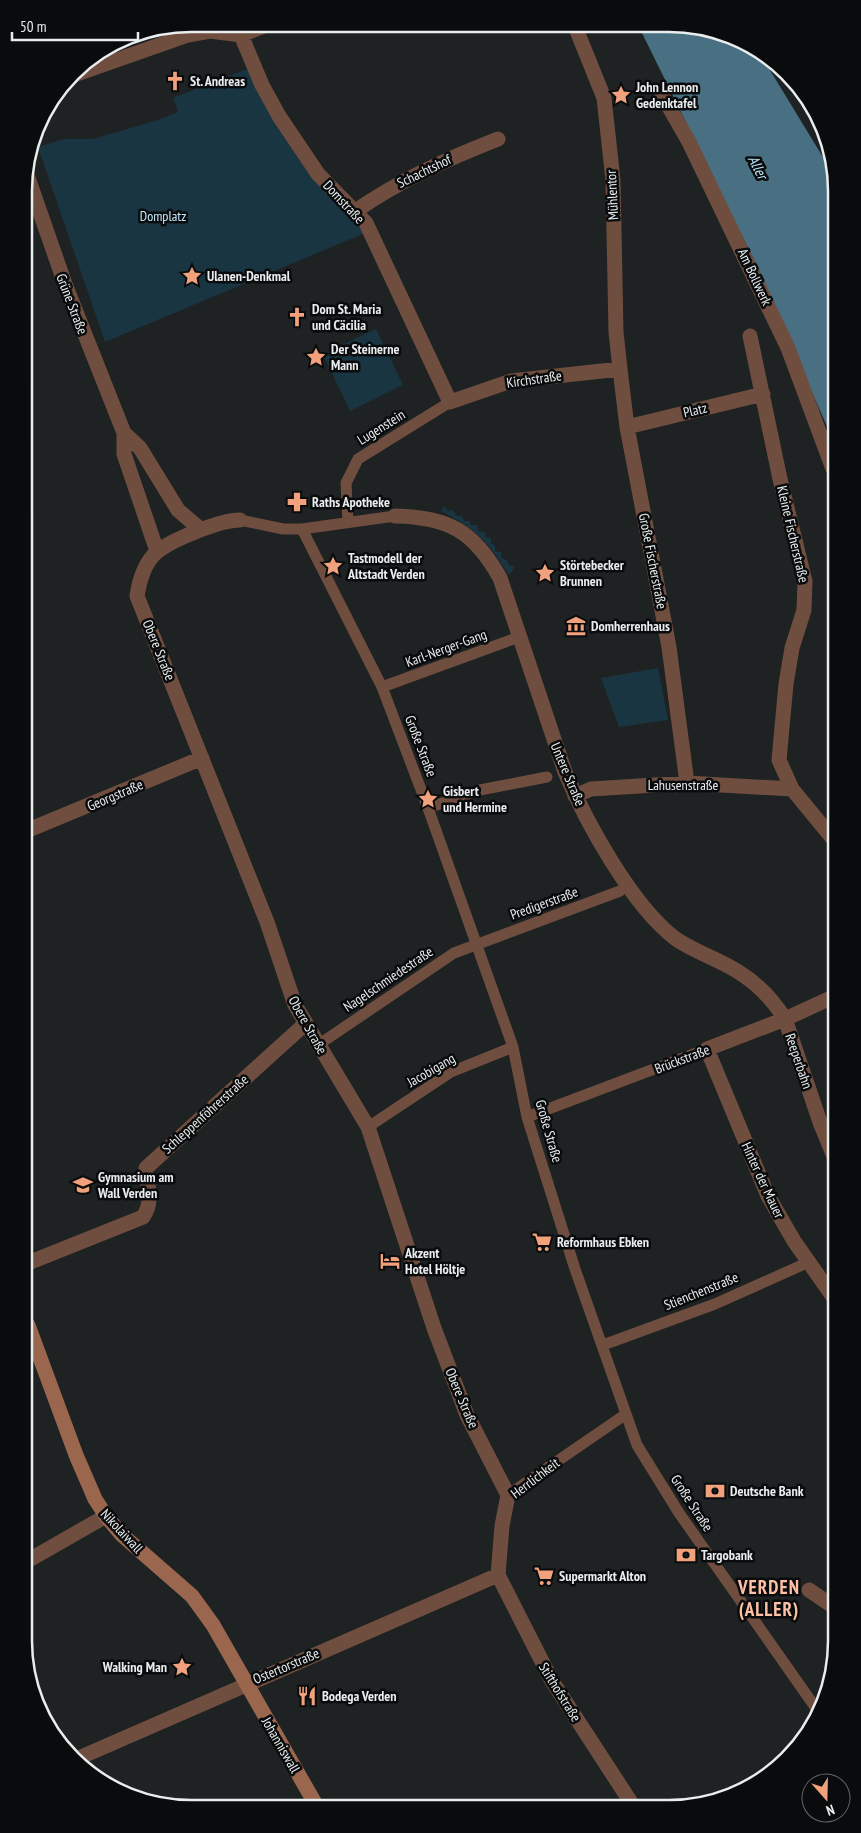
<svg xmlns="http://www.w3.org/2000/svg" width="861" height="1833" font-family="'PT Sans Narrow',sans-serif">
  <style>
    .green { fill: #1a3542 }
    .water { fill: #486f82 }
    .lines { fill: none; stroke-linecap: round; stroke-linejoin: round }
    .pedestrian { stroke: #6f4e3f; stroke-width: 11 }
    .minor { stroke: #6f4e3f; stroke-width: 15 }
    .secondary { stroke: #9a664e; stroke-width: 15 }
    .labels { text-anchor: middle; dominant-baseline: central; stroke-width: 5; stroke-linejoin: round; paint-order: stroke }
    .poi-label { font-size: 14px; font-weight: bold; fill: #eaedee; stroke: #090b0c; text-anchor: start }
    .street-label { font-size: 14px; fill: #eaedee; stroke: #090b0c }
    .park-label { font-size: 14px; fill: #c2eafe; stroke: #090b0c }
    .water-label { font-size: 15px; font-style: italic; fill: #bde5f9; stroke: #090b0c }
    .district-label { font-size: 19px; font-weight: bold; letter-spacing: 1px; fill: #fec1a5; stroke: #090b0c }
    .rim { fill: none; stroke: #eaedee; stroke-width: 2.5 }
  </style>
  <rect width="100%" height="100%" fill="#1e2223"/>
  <path class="green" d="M 247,69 L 272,118 L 313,175 L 365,233 L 105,342 L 38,147 L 64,139 L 93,139 L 158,120 L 178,112 L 173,98 Z
    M 376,329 L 403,385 L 350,411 L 323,354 Z
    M 444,506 L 448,511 L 453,510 L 457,516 L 462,516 L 464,521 L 470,521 L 470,525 L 477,525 L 478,531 L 485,532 L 485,537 L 491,538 L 491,544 L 495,545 L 495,551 L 501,552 L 501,558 L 507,560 L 509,565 L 515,567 L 509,575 C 487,541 478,530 441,511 Z
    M 658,668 L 668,720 L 619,727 L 601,678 Z"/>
  <path class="water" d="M 639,27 L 702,27 L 762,57 L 832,172 L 832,438 L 758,268 Z"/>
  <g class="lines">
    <path class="pedestrian" d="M 240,520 L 283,529 L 302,529 L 395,516
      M 348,522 L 346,483 L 358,459 L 450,402
      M 302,529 L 382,687 L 428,808 L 513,1047 L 527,1117 L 575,1269 L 637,1445 L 679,1513 L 820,1714
      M 382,687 L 519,637
      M 428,808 L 480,790 L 547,777
      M 318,1045 L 454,953 L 620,891
      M 527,1117 L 707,1049
      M 368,1127 L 451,1072 L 513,1047
      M 603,1345 L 715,1304 L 809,1262
      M 508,1495 L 626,1414"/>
    <path class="minor" d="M 575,26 L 604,98 L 613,180 L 616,332 L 620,369 L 627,427 L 669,647 L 687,783
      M 241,35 L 262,85 L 279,116 L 318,174 L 366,223 L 450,402 L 511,381 L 620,369
      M 241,35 L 269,24
      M 74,75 L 188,35 L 210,31 L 241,35
      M 661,93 L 689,142 L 788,348 L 833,469
      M 26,172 L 65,284 L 124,433 L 124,454 L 157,551
      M 354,212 C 400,180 447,159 498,139
      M 750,336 L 780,479 L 805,581 L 804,610 L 792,648 L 786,684 L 779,760 L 792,789 L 834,840
      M 627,427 L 763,394
      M 124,433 L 140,448 L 178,510 L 200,529
      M 395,516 C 448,517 474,531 500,578 L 565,772 C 586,822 632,906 676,939 C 695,952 718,959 737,971 C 757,983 773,1000 785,1019 L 821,1125 L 835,1159
      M 240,520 C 220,520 174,539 158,551 C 145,561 139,581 137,596 L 267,922 L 295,1005 L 368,1127 L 434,1328 L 467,1415 L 508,1495 L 502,1526 L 498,1575
      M 575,796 L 591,789 L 687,783 L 792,789
      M 26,831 L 202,758
      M 835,996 L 785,1019 L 707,1049 L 768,1196 L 794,1241 L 836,1301
      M 28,1263 L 143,1217 C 154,1201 147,1186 146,1168 L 305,1024
      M 29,1560 L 106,1516
      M 498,1575 L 552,1681 L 632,1804
      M 809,1590 L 837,1609
      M 74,1760 L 498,1575"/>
    <path class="secondary" d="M 28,1325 L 76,1455 L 95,1499 L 106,1516 L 121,1534 L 192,1596 L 213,1625 L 316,1805"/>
  </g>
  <defs>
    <symbol id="church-bare" viewBox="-9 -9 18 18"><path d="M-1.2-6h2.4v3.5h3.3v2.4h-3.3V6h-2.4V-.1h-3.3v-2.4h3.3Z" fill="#f1a17c" stroke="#090b0c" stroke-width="2.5" paint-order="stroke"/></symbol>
    <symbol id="sight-bare" viewBox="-9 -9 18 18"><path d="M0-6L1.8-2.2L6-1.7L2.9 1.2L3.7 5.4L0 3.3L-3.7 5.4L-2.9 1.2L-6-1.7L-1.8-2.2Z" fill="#f1a17c" stroke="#090b0c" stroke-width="2.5" paint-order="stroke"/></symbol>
    <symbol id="pharmacy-bare" viewBox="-9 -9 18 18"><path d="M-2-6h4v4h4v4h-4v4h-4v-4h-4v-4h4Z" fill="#f1a17c" stroke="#090b0c" stroke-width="2.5" paint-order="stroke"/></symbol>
    <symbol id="museum-bare" viewBox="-9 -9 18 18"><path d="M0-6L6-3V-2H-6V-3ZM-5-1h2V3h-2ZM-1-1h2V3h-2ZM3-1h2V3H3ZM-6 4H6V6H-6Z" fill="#f1a17c" stroke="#090b0c" stroke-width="2.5" paint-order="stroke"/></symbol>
    <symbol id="school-bare" viewBox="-9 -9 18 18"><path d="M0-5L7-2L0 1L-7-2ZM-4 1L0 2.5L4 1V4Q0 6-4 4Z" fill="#f1a17c" stroke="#090b0c" stroke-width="2.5" paint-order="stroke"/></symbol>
    <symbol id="supermarket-bare" viewBox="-9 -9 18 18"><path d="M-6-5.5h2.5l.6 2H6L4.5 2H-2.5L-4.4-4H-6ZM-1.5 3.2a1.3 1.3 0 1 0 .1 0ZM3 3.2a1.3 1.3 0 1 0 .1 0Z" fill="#f1a17c" stroke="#090b0c" stroke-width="2.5" paint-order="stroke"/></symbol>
    <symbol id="hotel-bare" viewBox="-9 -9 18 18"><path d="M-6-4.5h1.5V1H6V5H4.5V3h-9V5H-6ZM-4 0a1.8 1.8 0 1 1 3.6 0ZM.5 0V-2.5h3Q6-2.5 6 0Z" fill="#f1a17c" stroke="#090b0c" stroke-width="2.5" paint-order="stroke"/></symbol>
    <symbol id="bank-bare" viewBox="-9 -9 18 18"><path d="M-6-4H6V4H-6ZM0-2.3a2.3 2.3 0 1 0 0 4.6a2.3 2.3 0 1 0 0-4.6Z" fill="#f1a17c" stroke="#090b0c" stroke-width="2.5" paint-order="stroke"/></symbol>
    <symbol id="restaurant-bare" viewBox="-9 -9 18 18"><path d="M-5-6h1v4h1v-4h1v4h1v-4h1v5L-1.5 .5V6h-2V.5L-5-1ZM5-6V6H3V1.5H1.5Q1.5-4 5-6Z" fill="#f1a17c" stroke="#090b0c" stroke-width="2.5" paint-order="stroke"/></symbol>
  </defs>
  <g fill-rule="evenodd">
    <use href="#church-bare" x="161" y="67" width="28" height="28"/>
    <use href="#sight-bare" x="607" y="81" width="28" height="28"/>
    <use href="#sight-bare" x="178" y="262" width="28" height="28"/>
    <use href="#church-bare" x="283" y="303" width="28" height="28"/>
    <use href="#sight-bare" x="302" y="343" width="28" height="28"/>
    <use href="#pharmacy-bare" x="283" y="488" width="28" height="28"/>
    <use href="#sight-bare" x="319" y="552" width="28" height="28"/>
    <use href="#sight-bare" x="531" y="559" width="28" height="28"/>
    <use href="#museum-bare" x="562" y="612" width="28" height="28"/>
    <use href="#sight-bare" x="414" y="785" width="28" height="28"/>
    <use href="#school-bare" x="69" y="1171" width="28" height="28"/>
    <use href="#supermarket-bare" x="528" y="1228" width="28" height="28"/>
    <use href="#hotel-bare" x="376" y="1247" width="28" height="28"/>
    <use href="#bank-bare" x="701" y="1477" width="28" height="28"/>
    <use href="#bank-bare" x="672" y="1541" width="28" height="28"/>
    <use href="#supermarket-bare" x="530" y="1562" width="28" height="28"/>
    <use href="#sight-bare" x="168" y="1653" width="28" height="28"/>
    <use href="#restaurant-bare" x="293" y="1682" width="28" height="28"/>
  </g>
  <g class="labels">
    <g class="poi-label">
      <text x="190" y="81">St. Andreas</text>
      <text x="636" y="87">John Lennon<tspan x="636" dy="16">Gedenktafel</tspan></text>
      <text x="207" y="276">Ulanen-Denkmal</text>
      <text x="312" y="309">Dom St. Maria<tspan x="312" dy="16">und Cäcilia</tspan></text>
      <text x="331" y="349">Der Steinerne<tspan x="331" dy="16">Mann</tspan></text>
      <text x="312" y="502">Raths Apotheke</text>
      <text x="348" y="558">Tastmodell der<tspan x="348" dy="16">Altstadt Verden</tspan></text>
      <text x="560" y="565">Störtebecker<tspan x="560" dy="16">Brunnen</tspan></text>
      <text x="591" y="626">Domherrenhaus</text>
      <text x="443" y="791">Gisbert<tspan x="443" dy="16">und Hermine</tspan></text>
      <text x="98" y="1177">Gymnasium am<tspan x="98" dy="16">Wall Verden</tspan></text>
      <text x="557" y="1242">Reformhaus Ebken</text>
      <text x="405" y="1253">Akzent<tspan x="405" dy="16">Hotel Höltje</tspan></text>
      <text x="730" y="1491">Deutsche Bank</text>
      <text x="701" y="1555">Targobank</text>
      <text x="559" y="1576">Supermarkt Alton</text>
      <text x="167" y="1667" text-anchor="end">Walking Man</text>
      <text x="322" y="1696">Bodega Verden</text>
    </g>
    <g class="street-label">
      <text transform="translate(424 171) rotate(-26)">Schachtshof</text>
      <text transform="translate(612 195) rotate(-93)">Mühlentor</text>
      <text transform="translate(344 202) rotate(47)">Domstraße</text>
      <text transform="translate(755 277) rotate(65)">Am Bollwerk</text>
      <text transform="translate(72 304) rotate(69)">Grüne Straße</text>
      <text transform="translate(534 379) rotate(-8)">Kirchstraße</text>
      <text transform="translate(695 410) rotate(-13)">Platz</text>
      <text transform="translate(381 427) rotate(-32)">Lugenstein</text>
      <text transform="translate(793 534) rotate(77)">Kleine Fischerstraße</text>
      <text transform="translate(653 561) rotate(79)">Große Fischerstraße</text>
      <text transform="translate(446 648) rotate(-20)">Karl-Nerger-Gang</text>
      <text transform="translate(159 650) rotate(68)">Obere Straße</text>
      <text transform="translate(421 746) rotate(69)">Große Straße</text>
      <text transform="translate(568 774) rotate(67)">Untere Straße</text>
      <text x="683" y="785">Lahusenstraße</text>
      <text transform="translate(115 795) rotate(-23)">Georgstraße</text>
      <text transform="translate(544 903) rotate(-20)">Predigerstraße</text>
      <text transform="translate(388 979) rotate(-34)">Nagelschmiedestraße</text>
      <text transform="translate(308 1025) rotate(61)">Obere Straße</text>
      <text transform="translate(682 1059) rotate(-21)">Brückstraße</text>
      <text transform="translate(799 1061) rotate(71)">Reeperbahn</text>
      <text transform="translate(431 1070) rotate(-30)">Jacobigang</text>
      <text transform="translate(205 1114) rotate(-42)">Schleppenföhrerstraße</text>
      <text transform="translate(549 1131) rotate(74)">Große Straße</text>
      <text transform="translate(763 1180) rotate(65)">Hinter der Mauer</text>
      <text transform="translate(701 1291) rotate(-22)">Stienchenstraße</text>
      <text transform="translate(462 1398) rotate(67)">Obere Straße</text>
      <text transform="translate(535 1478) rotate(-37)">Herrlichkeit</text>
      <text transform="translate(692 1503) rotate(57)">Große Straße</text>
      <text transform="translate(122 1531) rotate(47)">Nikolaiwall</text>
      <text transform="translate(286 1666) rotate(-23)">Ostertorstraße</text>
      <text transform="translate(560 1692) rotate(58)">Stifthofstraße</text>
      <text transform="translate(281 1745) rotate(60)">Johanniswall</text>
    </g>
    <g class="park-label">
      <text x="163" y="216">Domplatz</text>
    </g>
    <g class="water-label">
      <text transform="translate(758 167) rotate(62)">Aller</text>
    </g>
    <g class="district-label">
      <text x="769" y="1587">VERDEN<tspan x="769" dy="22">(ALLER)</tspan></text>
    </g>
  </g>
  <path d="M0 0H861V1833H0ZM191 32H669A159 159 0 0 1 828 191V1641A159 159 0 0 1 669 1800H191A159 159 0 0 1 32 1641V191A159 159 0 0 1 191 32Z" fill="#090b0c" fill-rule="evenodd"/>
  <path class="rim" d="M191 32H669A159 159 0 0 1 828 191V1641A159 159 0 0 1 669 1800H191A159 159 0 0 1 32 1641V191A159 159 0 0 1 191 32Z"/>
  <g transform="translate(826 1798) rotate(160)"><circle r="24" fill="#090b0c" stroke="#636566"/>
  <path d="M0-4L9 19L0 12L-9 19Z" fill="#f1a17c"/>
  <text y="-8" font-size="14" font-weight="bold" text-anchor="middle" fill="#eaedee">N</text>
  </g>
  <path d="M12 32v8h126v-8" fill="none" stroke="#eaedee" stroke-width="2.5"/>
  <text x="20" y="32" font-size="15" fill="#eaedee" stroke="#090b0c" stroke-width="4" paint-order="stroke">50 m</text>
</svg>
